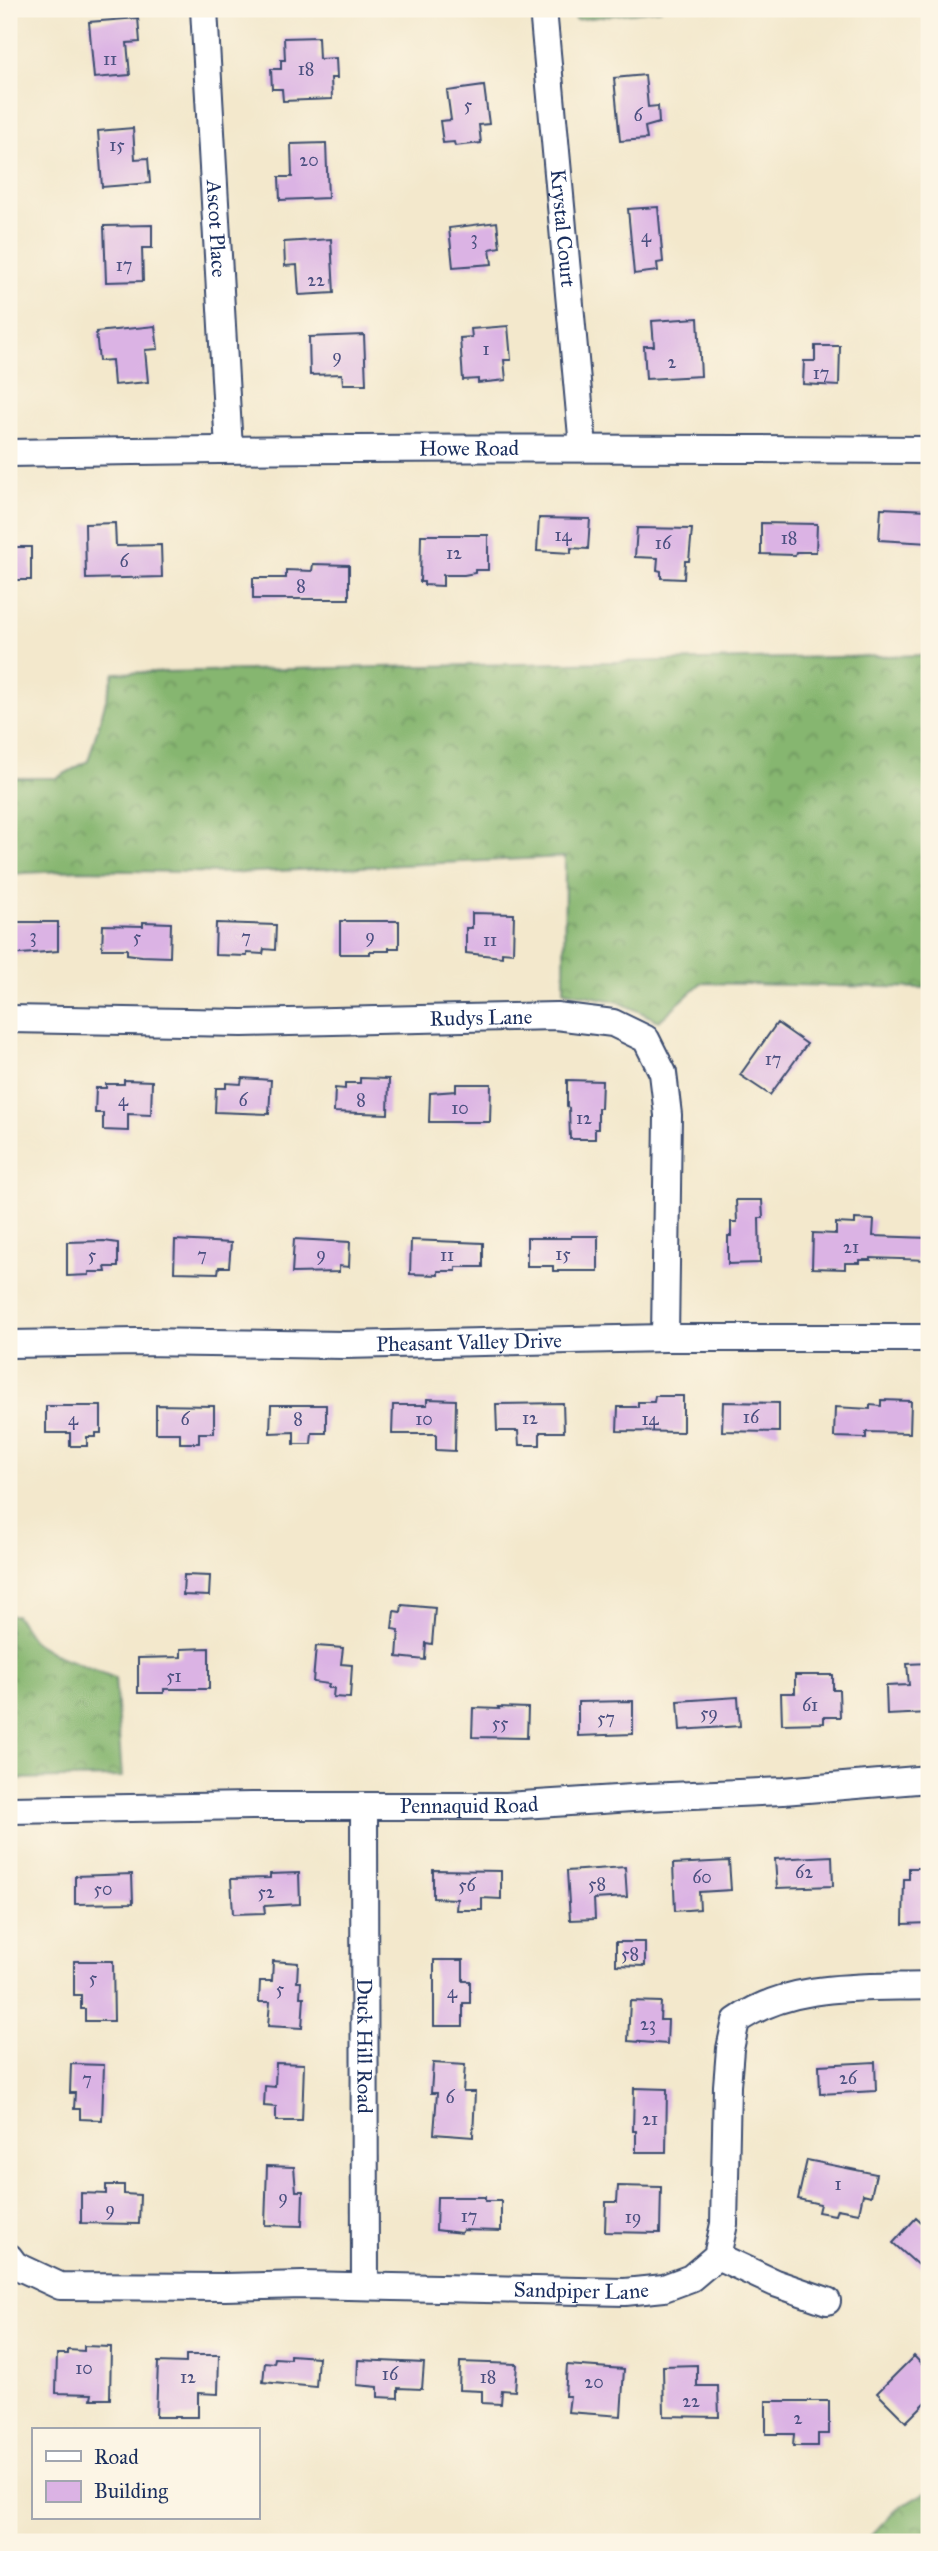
<svg xmlns="http://www.w3.org/2000/svg" width="938" height="2551" font-family="'IM FELL Great Primer',serif">
  <style>
    .forest { fill: url(#forest-crowns); stroke: #507267; stroke-width: 2 }
    .building { fill: #dbb3e4 }
    .lines { fill: none; stroke-linecap: round; stroke-linejoin: round }
    .street-casing { stroke: #3b4b6e; stroke-width: 30 }
    .street { stroke: #fff; stroke-width: 26 }
    .labels { text-anchor: middle; dominant-baseline: central; stroke-width: 6; stroke-linejoin: round; paint-order: stroke }
    .number-label { font-size: 18px; fill: #4b5080 }
    .street-label { font-size: 21px; fill: #1b2f5e; stroke: #fcf5e5 }
  </style>
  <defs>
    <pattern id="forest-crowns" width="20" height="18" patternUnits="userSpaceOnUse" patternTransform="scale(1.75)"><rect width="20" height="18" fill="#86b670"/><path d="M2 6a3 3 0 1 1 6 0M12 15a3 3 0 1 1 6 0" fill="none" stroke="#6d945f"/></pattern>
  </defs>
  <rect width="100%" height="100%" fill="#fcf5e5"/>
  <filter id="ink" filterUnits="userSpaceOnUse"><feTurbulence type="fractalNoise" baseFrequency=".0143" numOctaves="2"/><feDisplacementMap in="SourceGraphic" scale="14" xChannelSelector="R" yChannelSelector="G"/><feConvolveMatrix kernelMatrix="1 2 1 2 8 2 1 2 1" color-interpolation-filters="sRGB"/></filter>
  <filter id="wash" filterUnits="userSpaceOnUse"><feTurbulence type="fractalNoise" baseFrequency=".00686" numOctaves="4" result="noise"/><feDisplacementMap in="SourceGraphic" scale="28" xChannelSelector="R" yChannelSelector="G"/><feGaussianBlur stdDeviation="1.57" result="paint"/><feColorMatrix in="noise" values="0 0 0 0 0 0 0 0 0 0 0 0 0 0 0 0 0 1.4 0 .05"/><feComposite in="paint" operator="in"/></filter>
  <g filter="url(#wash)">
    <rect width="100%" height="100%" fill="#f3e8cc"/>
    <path class="forest" d="M 573,9 L 662,9 L 576,20 Z
      M 929,655 L 929,988 L 701,983 L 659,1021 L 619,1002 L 564,991 L 565,857 L 237,873 L 79,870 L 9,874 L 9,778 L 57,778 L 88,761 L 114,673 Z
      M 9,1615 L 16,1615 L 34,1642 L 54,1654 L 115,1678 L 122,1777 L 9,1779 Z
      M 929,2490 L 929,2542 L 865,2542 L 894,2511 Z"/>
    <g id="blocks">
      <path class="building" d="M 138,18 L 140,42 L 127,43 L 130,75 L 94,78 L 89,22 Z
        M 318,37 L 319,59 L 336,58 L 337,78 L 331,78 L 332,99 L 283,101 L 282,89 L 272,89 L 271,69 L 281,69 L 281,60 L 285,60 L 284,38 Z
        M 645,75 L 648,107 L 658,106 L 659,123 L 645,127 L 647,139 L 620,141 L 614,78 Z
        M 484,86 L 489,124 L 479,125 L 481,143 L 455,146 L 454,142 L 443,143 L 440,121 L 451,120 L 447,91 Z
        M 133,128 L 135,159 L 148,158 L 150,183 L 102,187 L 98,131 Z
        M 326,143 L 328,198 L 280,200 L 279,177 L 292,177 L 291,144 Z
        M 658,207 L 663,262 L 657,263 L 658,271 L 634,274 L 628,209 Z
        M 497,222 L 500,247 L 490,249 L 492,264 L 453,267 L 449,228 Z
        M 152,225 L 152,248 L 142,248 L 143,281 L 106,282 L 104,226 Z
        M 331,239 L 334,293 L 299,295 L 297,265 L 285,266 L 284,242 Z
        M 698,318 L 701,376 L 646,379 L 644,346 L 654,346 L 652,321 Z
        M 155,326 L 158,349 L 145,350 L 148,382 L 114,385 L 112,360 L 99,361 L 96,332 Z
        M 508,326 L 511,360 L 504,360 L 506,380 L 478,383 L 478,379 L 463,380 L 460,338 L 472,337 L 471,329 Z
        M 364,335 L 366,384 L 343,384 L 342,374 L 310,375 L 309,337 Z
        M 815,346 L 840,346 L 839,386 L 803,384 L 804,361 L 815,361 Z
        M 881,508 L 929,510 L 929,543 L 879,540 Z
        M 539,518 L 590,519 L 588,549 L 571,548 L 571,553 L 537,551 Z
        M 115,523 L 116,546 L 161,545 L 162,577 L 86,579 L 85,524 Z
        M 761,523 L 817,524 L 816,552 L 796,552 L 795,555 L 761,554 Z
        M 637,528 L 692,529 L 689,561 L 685,561 L 684,579 L 661,578 L 661,571 L 657,570 L 658,558 L 635,557 Z
        M 421,535 L 488,535 L 488,570 L 475,570 L 475,573 L 464,575 L 443,575 L 443,586 L 424,585 L 424,582 L 420,582 Z
        M 9,547 L 31,547 L 31,580 L 9,580 Z
        M 313,564 L 349,565 L 349,599 L 253,599 L 253,578 L 286,578 L 286,570 L 312,571 Z
        M 472,913 L 514,914 L 513,953 L 502,952 L 502,957 L 466,953 L 466,928 L 472,928 Z
        M 340,921 L 399,921 L 399,948 L 389,948 L 389,951 L 370,951 L 370,954 L 340,954 Z
        M 9,922 L 58,922 L 58,951 L 9,955 Z
        M 143,922 L 171,923 L 170,957 L 142,956 L 127,954 L 127,949 L 102,949 L 103,925 L 143,926 Z
        M 216,923 L 276,925 L 275,950 L 264,949 L 263,954 L 247,953 L 247,956 L 215,955 Z
        M 777,1023 L 807,1044 L 770,1095 L 740,1075 Z
        M 242,1078 L 271,1080 L 269,1114 L 215,1112 L 216,1088 L 226,1088 L 226,1083 L 241,1084 Z
        M 360,1078 L 389,1079 L 388,1114 L 334,1112 L 335,1088 L 345,1089 L 345,1083 L 360,1083 Z
        M 124,1080 L 152,1081 L 151,1115 L 128,1114 L 128,1131 L 103,1130 L 103,1113 L 95,1113 L 96,1088 L 106,1088 L 106,1084 L 124,1084 Z
        M 567,1080 L 602,1081 L 601,1108 L 598,1108 L 598,1129 L 595,1129 L 595,1139 L 570,1139 L 569,1108 L 567,1107 Z
        M 456,1084 L 491,1084 L 490,1122 L 429,1122 L 430,1093 L 456,1091 Z
        M 736,1200 L 762,1200 L 763,1218 L 759,1218 L 760,1263 L 728,1264 L 728,1236 L 731,1236 L 731,1222 L 737,1222 Z
        M 855,1219 L 874,1220 L 873,1236 L 929,1238 L 929,1260 L 871,1258 L 871,1260 L 860,1260 L 860,1263 L 845,1263 L 845,1269 L 812,1268 L 813,1233 L 836,1234 L 836,1223 L 855,1224 Z
        M 571,1236 L 598,1236 L 598,1271 L 553,1271 L 553,1266 L 527,1266 L 527,1238 L 571,1238 Z
        M 294,1239 L 350,1242 L 349,1267 L 339,1266 L 339,1272 L 292,1273 Z
        M 175,1240 L 231,1243 L 229,1267 L 219,1267 L 218,1273 L 174,1272 Z
        M 411,1240 L 483,1243 L 483,1267 L 456,1267 L 456,1271 L 438,1271 L 438,1275 L 410,1274 Z
        M 104,1241 L 118,1243 L 118,1267 L 105,1267 L 106,1272 L 89,1272 L 89,1275 L 67,1276 L 67,1242 Z
        M 655,1396 L 683,1396 L 683,1432 L 617,1431 L 618,1407 L 638,1407 L 638,1402 L 654,1402 Z
        M 427,1399 L 456,1400 L 455,1451 L 436,1450 L 436,1434 L 392,1434 L 393,1405 L 427,1405 Z
        M 881,1400 L 911,1401 L 910,1433 L 866,1432 L 866,1438 L 834,1437 L 835,1407 L 870,1409 L 870,1405 L 881,1406 Z
        M 723,1402 L 779,1403 L 779,1432 L 722,1431 Z
        M 563,1403 L 564,1432 L 540,1432 L 540,1445 L 519,1445 L 518,1431 L 497,1431 L 496,1404 Z
        M 156,1405 L 214,1406 L 214,1433 L 199,1433 L 199,1443 L 180,1443 L 180,1433 L 156,1433 Z
        M 271,1405 L 326,1405 L 326,1433 L 312,1433 L 311,1444 L 294,1444 L 294,1432 L 270,1433 Z
        M 46,1406 L 101,1406 L 101,1433 L 96,1433 L 96,1437 L 87,1437 L 87,1446 L 70,1446 L 70,1433 L 46,1433 Z
        M 184,1575 L 210,1576 L 209,1596 L 183,1595 Z
        M 402,1605 L 435,1608 L 432,1644 L 426,1643 L 425,1660 L 397,1657 L 399,1630 L 392,1629 L 394,1611 L 401,1612 Z
        M 316,1646 L 343,1648 L 341,1664 L 352,1665 L 350,1698 L 333,1697 L 334,1688 L 328,1688 L 329,1684 L 313,1682 Z
        M 209,1648 L 209,1689 L 164,1689 L 164,1693 L 138,1693 L 138,1658 L 181,1657 L 181,1649 Z
        M 929,1663 L 929,1713 L 887,1715 L 886,1686 L 909,1685 L 907,1664 Z
        M 795,1675 L 833,1675 L 833,1690 L 839,1690 L 840,1717 L 824,1717 L 824,1723 L 782,1724 L 781,1693 L 795,1693 Z
        M 738,1697 L 740,1726 L 680,1730 L 678,1701 Z
        M 633,1701 L 633,1734 L 578,1736 L 578,1702 Z
        M 498,1707 L 528,1708 L 527,1738 L 472,1737 L 473,1708 L 499,1709 Z
        M 832,1856 L 833,1886 L 777,1888 L 775,1859 Z
        M 729,1861 L 731,1890 L 699,1892 L 700,1909 L 675,1911 L 673,1864 Z
        M 625,1867 L 627,1897 L 594,1899 L 595,1919 L 570,1920 L 567,1871 Z
        M 909,1868 L 929,1868 L 929,1923 L 903,1924 L 904,1879 L 909,1879 Z
        M 433,1870 L 501,1871 L 501,1899 L 482,1898 L 482,1910 L 456,1910 L 457,1899 L 433,1898 Z
        M 299,1873 L 300,1904 L 264,1906 L 265,1913 L 233,1914 L 231,1879 L 270,1878 L 270,1874 Z
        M 132,1874 L 133,1903 L 75,1904 L 75,1876 Z
        M 616,1942 L 645,1942 L 645,1966 L 616,1965 Z
        M 434,1960 L 463,1960 L 463,1981 L 470,1981 L 470,2003 L 463,2003 L 463,2026 L 434,2026 Z
        M 74,1961 L 113,1961 L 114,2021 L 85,2021 L 85,2009 L 81,2009 L 81,1995 L 74,1995 Z
        M 273,1961 L 298,1963 L 297,1982 L 301,1982 L 300,1997 L 304,1997 L 302,2028 L 268,2026 L 270,2002 L 259,2002 L 260,1981 L 272,1981 Z
        M 630,2001 L 661,2002 L 660,2020 L 668,2020 L 667,2044 L 628,2041 Z
        M 875,2062 L 876,2091 L 820,2094 L 819,2065 Z
        M 276,2063 L 304,2064 L 302,2121 L 276,2121 L 276,2107 L 264,2106 L 265,2086 L 275,2087 Z
        M 433,2063 L 465,2065 L 463,2092 L 475,2092 L 473,2137 L 434,2134 L 437,2093 L 431,2093 Z
        M 71,2064 L 104,2065 L 102,2120 L 80,2119 L 80,2109 L 74,2109 L 75,2093 L 70,2093 Z
        M 634,2088 L 667,2089 L 666,2152 L 636,2152 L 636,2131 L 633,2131 Z
        M 807,2160 L 876,2174 L 871,2196 L 863,2194 L 859,2213 L 837,2209 L 835,2215 L 818,2212 L 820,2204 L 798,2199 Z
        M 267,2166 L 294,2167 L 296,2191 L 303,2191 L 302,2226 L 265,2225 Z
        M 106,2185 L 124,2185 L 124,2194 L 140,2195 L 139,2224 L 81,2223 L 81,2193 L 106,2194 Z
        M 618,2186 L 661,2187 L 660,2233 L 605,2232 L 606,2202 L 617,2202 Z
        M 437,2197 L 485,2197 L 485,2201 L 501,2201 L 501,2231 L 463,2230 L 461,2233 L 436,2230 Z
        M 916,2218 L 929,2230 L 929,2275 L 893,2243 Z
        M 84,2346 L 111,2347 L 110,2399 L 91,2399 L 92,2394 L 56,2393 L 57,2354 L 68,2354 L 68,2350 L 84,2351 Z
        M 186,2355 L 219,2355 L 218,2394 L 198,2393 L 198,2417 L 156,2417 L 158,2362 L 186,2363 Z
        M 290,2355 L 318,2357 L 316,2387 L 263,2382 L 265,2362 L 274,2363 L 275,2358 L 290,2359 Z
        M 914,2356 L 929,2372 L 929,2399 L 906,2422 L 877,2393 Z
        M 358,2360 L 424,2363 L 422,2389 L 398,2388 L 398,2398 L 378,2397 L 378,2387 L 357,2385 Z
        M 460,2362 L 517,2364 L 515,2391 L 502,2390 L 501,2404 L 482,2403 L 482,2391 L 459,2390 Z
        M 567,2365 L 624,2369 L 621,2416 L 568,2412 L 570,2396 L 565,2396 Z
        M 697,2365 L 697,2386 L 718,2386 L 719,2417 L 664,2416 L 663,2366 Z
        M 766,2401 L 829,2401 L 829,2434 L 818,2434 L 818,2446 L 793,2446 L 794,2434 L 766,2434 Z"/>
    </g>
  </g>
  <g filter="url(#ink)">
    <use href="#blocks" fill-opacity="0" stroke="#3b4b6e" stroke-width="2"/>
    <g class="lines">
      <defs>
        <g id="street">
          <path id="s1" d="M 204,9 L 229,449"/>
          <path id="s2" d="M 543,9 L 583,447"/>
          <path id="s3" d="M 9,453 C 316,447 622,448 929,450"/>
          <path id="s4" d="M 9,1019 L 242,1023 L 556,1016 L 613,1023 L 646,1039 L 663,1073 L 668,1115 L 665,1338"/>
          <path id="s5" d="M 9,1344 L 138,1342 L 344,1345 L 665,1338 L 929,1338"/>
          <path id="s6" d="M 364,1806 L 365,2286"/>
          <path id="s7" d="M 9,1810 L 252,1806 L 506,1806 L 648,1797 L 783,1791 L 929,1779"/>
          <path d="M 717,2256 L 775,2283 L 827,2301"/>
          <path id="s8" d="M 9,2257 L 15,2265 L 60,2286 L 225,2287 L 303,2285 L 625,2292 L 664,2288 L 691,2278 L 717,2256 L 724,2224 L 727,2086 L 730,2049 L 736,2021 C 791,1982 864,1988 929,1986"/>
        </g>
      </defs>
      <use href="#street" class="street-casing"/>
      <use href="#street" class="street"/>
    </g>
  </g>
  <g class="labels">
    <g class="number-label">
      <text x="110" y="59">11</text>
      <text x="306" y="69">18</text>
      <text x="468" y="105">5</text>
      <text x="638" y="115">6</text>
      <text x="117" y="145">15</text>
      <text x="309" y="160">20</text>
      <text x="646" y="236">4</text>
      <text x="474" y="238">3</text>
      <text x="124" y="265">17</text>
      <text x="316" y="280">22</text>
      <text x="486" y="349">1</text>
      <text x="337" y="356">9</text>
      <text x="672" y="362">2</text>
      <text x="821" y="373">17</text>
      <text x="563" y="535">14</text>
      <text x="789" y="538">18</text>
      <text x="663" y="543">16</text>
      <text x="454" y="553">12</text>
      <text x="124" y="561">6</text>
      <text x="301" y="586">8</text>
      <text x="33" y="936">3</text>
      <text x="370" y="936">9</text>
      <text x="137" y="937">5</text>
      <text x="246" y="937">7</text>
      <text x="490" y="940">11</text>
      <text x="773" y="1059">17</text>
      <text x="123" y="1100">4</text>
      <text x="243" y="1100">6</text>
      <text x="361" y="1100">8</text>
      <text x="460" y="1108">10</text>
      <text x="584" y="1118">12</text>
      <text x="851" y="1247">21</text>
      <text x="321" y="1254">9</text>
      <text x="563" y="1254">15</text>
      <text x="92" y="1255">5</text>
      <text x="202" y="1255">7</text>
      <text x="447" y="1255">11</text>
      <text x="751" y="1417">16</text>
      <text x="530" y="1418">12</text>
      <text x="73" y="1419">4</text>
      <text x="185" y="1419">6</text>
      <text x="298" y="1419">8</text>
      <text x="424" y="1419">10</text>
      <text x="650" y="1419">14</text>
      <text x="174" y="1676">51</text>
      <text x="810" y="1705">61</text>
      <text x="709" y="1713">59</text>
      <text x="606" y="1718">57</text>
      <text x="500" y="1723">55</text>
      <text x="804" y="1872">62</text>
      <text x="702" y="1877">60</text>
      <text x="597" y="1884">58</text>
      <text x="467" y="1885">56</text>
      <text x="103" y="1889">50</text>
      <text x="266" y="1892">52</text>
      <text x="630" y="1954">58</text>
      <text x="93" y="1978">5</text>
      <text x="280" y="1989">5</text>
      <text x="452" y="1992">4</text>
      <text x="648" y="2024">23</text>
      <text x="848" y="2078">26</text>
      <text x="87" y="2079">7</text>
      <text x="450" y="2097">6</text>
      <text x="650" y="2119">21</text>
      <text x="838" y="2184">1</text>
      <text x="283" y="2197">9</text>
      <text x="110" y="2209">9</text>
      <text x="469" y="2216">17</text>
      <text x="633" y="2217">19</text>
      <text x="84" y="2368">10</text>
      <text x="390" y="2374">16</text>
      <text x="188" y="2377">12</text>
      <text x="488" y="2377">18</text>
      <text x="594" y="2382">20</text>
      <text x="691" y="2401">22</text>
      <text x="798" y="2418">2</text>
    </g>
    <g class="street-label">
      <text stroke="none"><textPath href="#s2" startOffset="220">Krystal Court</textPath></text>
      <text stroke="none"><textPath href="#s1" startOffset="220">Ascot Place</textPath></text>
      <text stroke="none"><textPath href="#s3" startOffset="460">Howe Road</textPath></text>
      <text stroke="none"><textPath href="#s4" startOffset="472">Rudys Lane</textPath></text>
      <text stroke="none"><textPath href="#s5" startOffset="460">Pheasant Valley Drive</textPath></text>
      <text stroke="none"><textPath href="#s7" startOffset="460">Pennaquid Road</textPath></text>
      <text stroke="none"><textPath href="#s6" startOffset="240">Duck Hill Road</textPath></text>
      <text stroke="none"><textPath href="#s8" startOffset="581">Sandpiper Lane</textPath></text>
    </g>
  </g>
  <rect width="938" height="2551" fill="none" stroke="#fcf5e5" stroke-width="35"/>
  <rect x="32" y="2428" width="228" height="91" fill="#fcf5e5" stroke="#a2a6af" stroke-width="2"/>
  <rect x="46" y="2451" width="35" height="10" fill="#ffffff" stroke="#a2a6af" stroke-width="2"/>
  <text x="94" y="2464" font-size="21" fill="#1b2f5e">Road</text>
  <rect x="46" y="2481" width="35" height="21" fill="#dbb3e4" stroke="#a2a6af" stroke-width="2"/>
  <text x="94" y="2498" font-size="21" fill="#1b2f5e">Building</text>
</svg>
